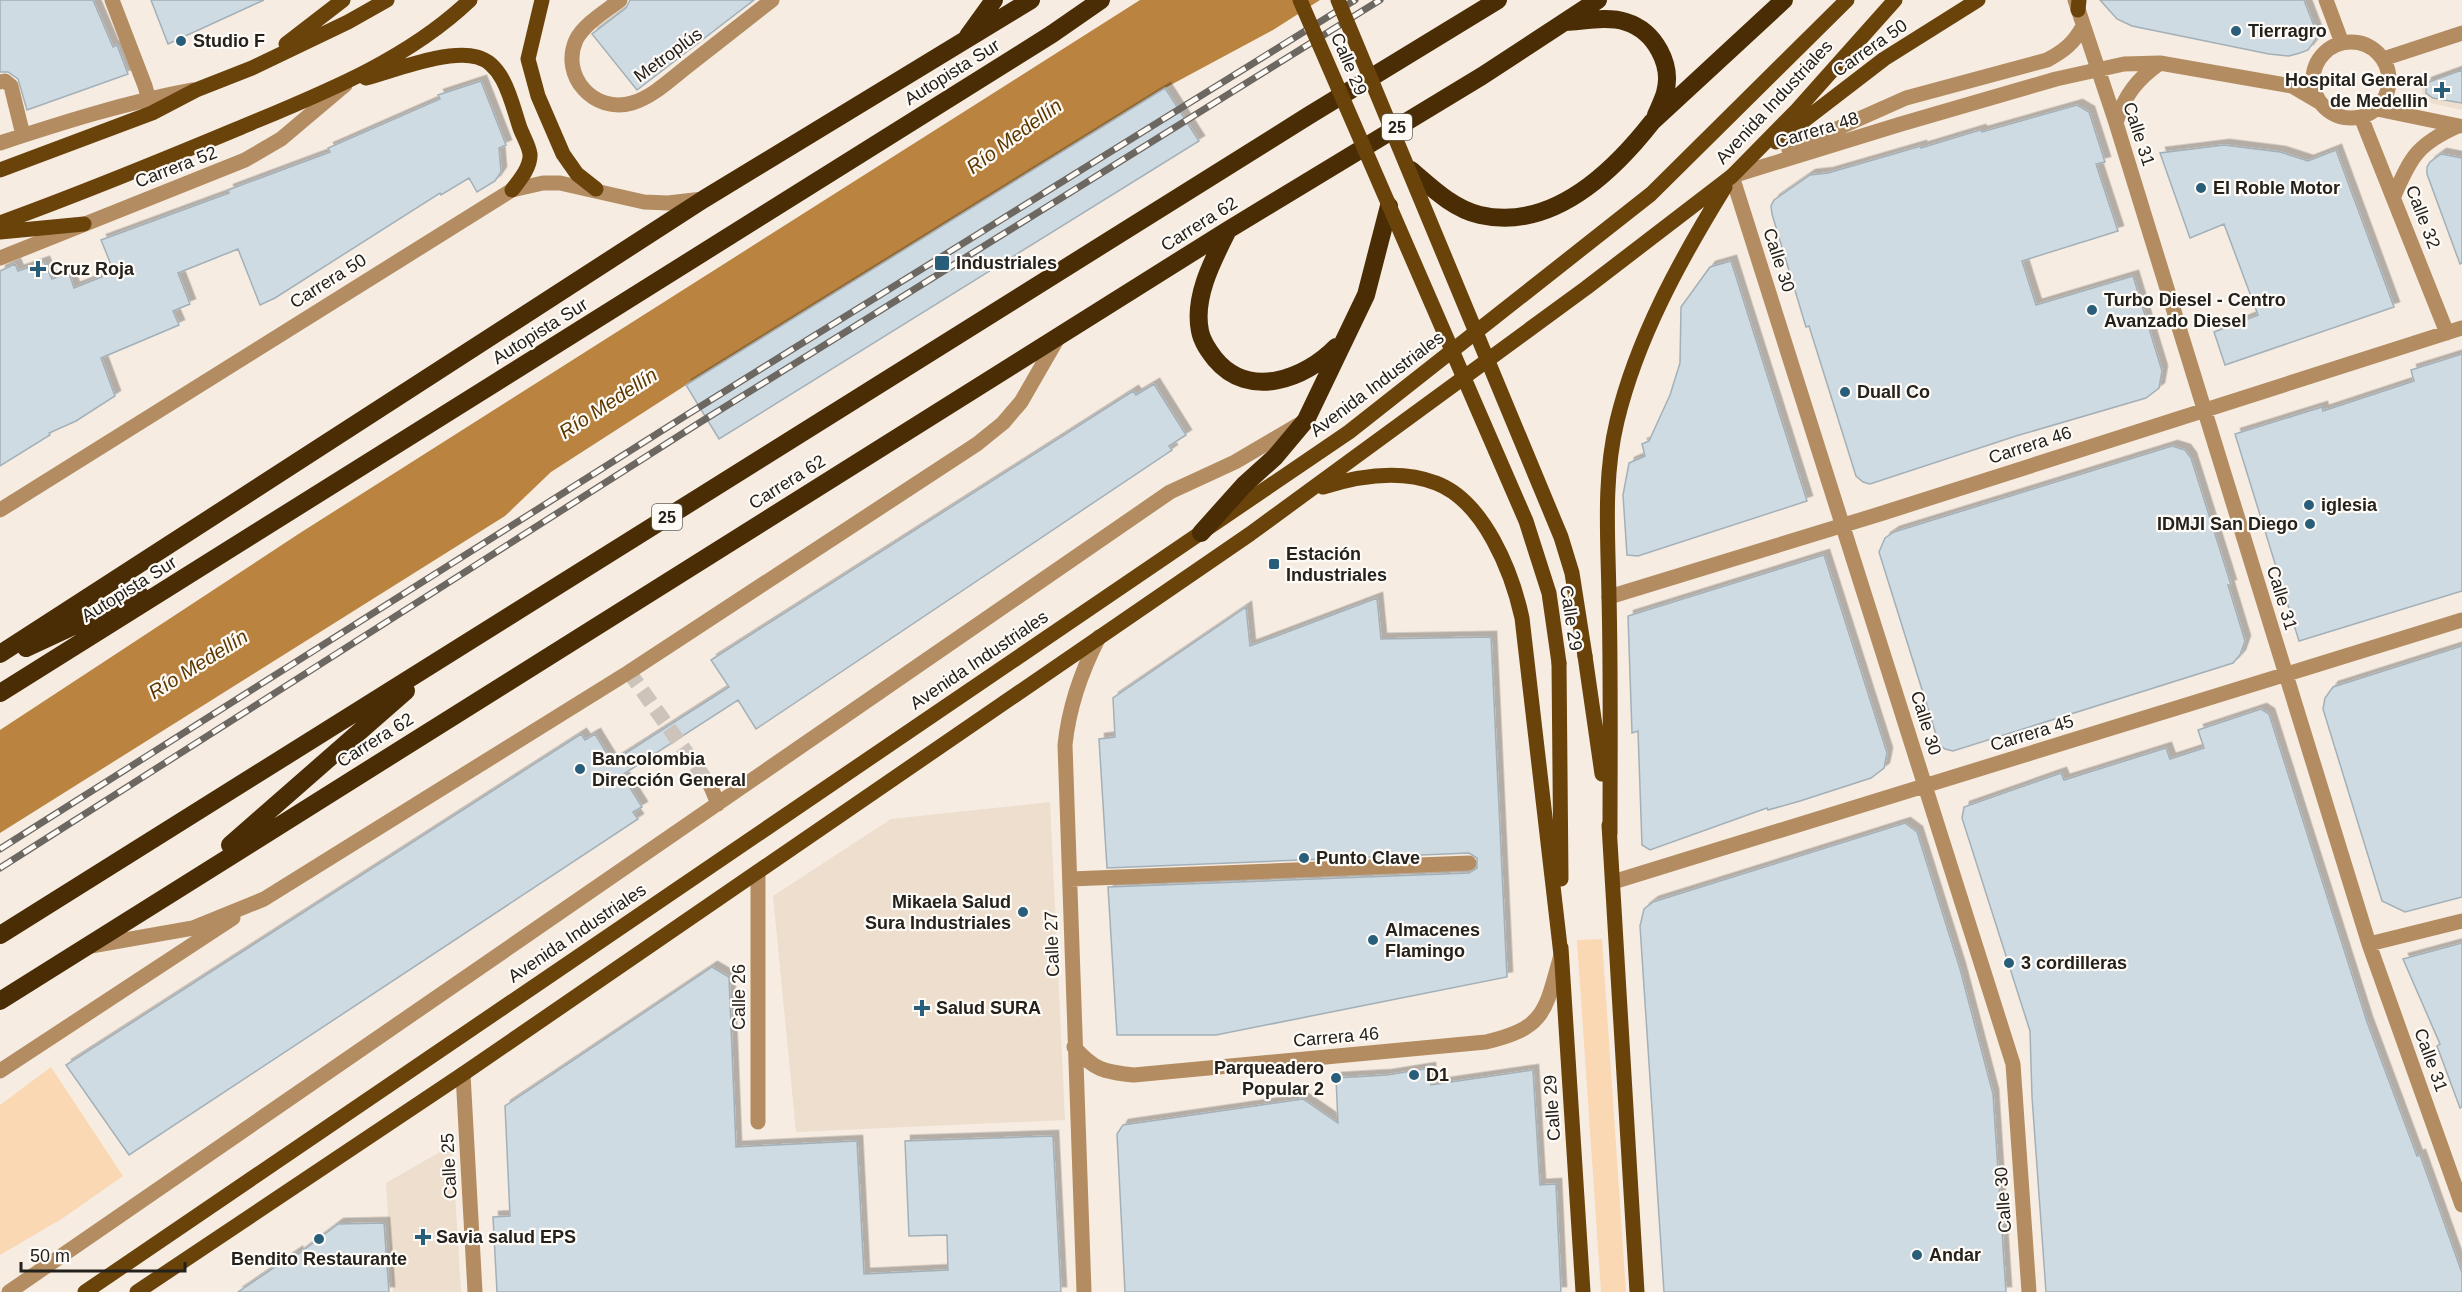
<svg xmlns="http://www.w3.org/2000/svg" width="2462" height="1292" font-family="Helvetica,sans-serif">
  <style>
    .built { fill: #eddece }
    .green { fill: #f9d8b3 }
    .water { fill: #ba8440 }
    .building { fill: #cedbe2; stroke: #a4b0b8; stroke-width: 1.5; filter: url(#shadow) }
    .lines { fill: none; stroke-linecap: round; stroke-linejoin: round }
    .minor-tunnel { stroke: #ccc3bb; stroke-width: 15; stroke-dasharray: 15 8; stroke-linecap: butt }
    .minor { stroke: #b38d61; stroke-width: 15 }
    .major { stroke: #6a430a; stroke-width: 15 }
    .highway { stroke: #4a2d04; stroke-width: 18 }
    .rail-casing { stroke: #6d6761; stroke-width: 7 }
    .rail { stroke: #fefaf6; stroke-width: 4.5; stroke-dasharray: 14; stroke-linecap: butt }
    .major-bridge { stroke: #6a430a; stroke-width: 15 }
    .poi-dot { fill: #285e79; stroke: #fefaf6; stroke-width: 2 }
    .labels { text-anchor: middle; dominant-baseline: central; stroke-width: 4.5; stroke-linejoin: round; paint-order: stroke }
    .shield { fill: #fefaf6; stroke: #65625e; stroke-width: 1.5 }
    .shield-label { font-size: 16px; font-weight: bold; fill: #24211d }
    .poi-label { font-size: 18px; font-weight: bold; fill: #24211d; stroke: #fefaf6; text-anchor: start }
    .street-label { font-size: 18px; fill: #24211d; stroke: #fefaf6 }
    .water-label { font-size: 20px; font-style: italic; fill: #5c3800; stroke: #fefaf6 }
  </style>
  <defs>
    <filter id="shadow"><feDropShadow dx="5.5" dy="-5.5" stdDeviation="0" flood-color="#0004"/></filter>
  </defs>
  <rect width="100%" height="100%" fill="#f6ece2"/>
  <path class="built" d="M 2462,68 L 2462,110 L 2431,103 L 2423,96 L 2421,88 L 2426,81 Z
    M 1050,802 L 1065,1120 L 796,1132 L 773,896 L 891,819 Z
    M 452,1145 L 461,1292 L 393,1292 L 386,1183 Z"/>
  <path class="green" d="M 1602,939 L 1626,1292 L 1601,1292 L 1577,940 Z
    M 51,1067 L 123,1176 L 63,1218 L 0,1255 L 0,1105 Z"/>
  <path class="water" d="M 1140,0 L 1320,0 L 1273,30 L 1165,88 L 686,385 L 551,472 L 505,516 L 0,833 L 0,730 L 300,533 Z"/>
  <path class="building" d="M 0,0 L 93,0 L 113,47 L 117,45 L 128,74 L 27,110 L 18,79 L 8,72 L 0,72 Z
    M 151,0 L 264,0 L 168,44 Z
    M 630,0 L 754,0 L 637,90 L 592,34 L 626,8 Z
    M 2100,0 L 2304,0 L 2318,36 L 2308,50 L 2300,53 L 2289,56 L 2269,54 L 2132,26 L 2117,19 Z
    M 2462,70 L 2462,103 L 2433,98 L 2426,93 L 2426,83 Z
    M 481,81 L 506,145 L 499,148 L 501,172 L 495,181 L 477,192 L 469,178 L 441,195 L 440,193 L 275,298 L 260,305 L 238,249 L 178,273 L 190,304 L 173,311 L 179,325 L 101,358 L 115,396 L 76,421 L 49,433 L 50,435 L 0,466 L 0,271 L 15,264 L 18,271 L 44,262 L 52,279 L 69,273 L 74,288 L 114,272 L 101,240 L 229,193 L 228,190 L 330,152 L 328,148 L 440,99 L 438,95 Z
    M 1165,88 L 1199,141 L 719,439 L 686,385 Z
    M 2077,105 L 2089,112 L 2105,162 L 2096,164 L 2118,231 L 2022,261 L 2036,305 L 2133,276 L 2162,371 L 2159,388 L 2146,398 L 2016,436 L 1870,484 L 1863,482 L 1856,476 L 1809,326 L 1806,327 L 1772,214 L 1771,206 L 1774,200 L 1810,175 L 1828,173 L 1921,146 L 1921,148 L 1980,130 L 1982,132 Z
    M 2224,145 L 2280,152 L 2308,161 L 2336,150 L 2394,307 L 2225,365 L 2214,332 L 2258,315 L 2224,224 L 2190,238 L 2160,153 Z
    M 2441,154 L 2462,158 L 2462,263 L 2460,264 L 2427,174 L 2427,167 L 2430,162 Z
    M 1731,261 L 1807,501 L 1638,556 L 1627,555 L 1623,495 L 1629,463 L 1645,456 L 1642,444 L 1649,441 L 1670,395 L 1680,363 L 1681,307 L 1710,267 Z
    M 2462,354 L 2462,591 L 2299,641 L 2235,434 L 2322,407 L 2323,411 L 2414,381 L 2411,370 Z
    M 1154,384 L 1186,435 L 1169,446 L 1172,450 L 756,729 L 738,700 L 622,775 L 642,807 L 633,812 L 638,819 L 129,1155 L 66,1065 L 581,734 L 585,740 L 595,734 L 612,762 L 729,687 L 711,660 L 1133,391 L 1136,395 Z
    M 2172,446 L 2185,450 L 2191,458 L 2231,585 L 2228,585 L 2245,641 L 2240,655 L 2233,663 L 1953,751 L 1945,749 L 1939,744 L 1879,552 L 1885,538 L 1894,532 Z
    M 1824,555 L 1887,753 L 1884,768 L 1871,778 L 1800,801 L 1768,810 L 1767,808 L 1650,850 L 1642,845 L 1638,731 L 1632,733 L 1628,616 Z
    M 1377,598 L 1381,639 L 1491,637 L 1507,977 L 1216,1035 L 1117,1035 L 1108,887 L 1469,873 L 1477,868 L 1477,858 L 1469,853 L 1107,868 L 1099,739 L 1115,737 L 1113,698 L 1246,607 L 1250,646 Z
    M 2462,646 L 2462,897 L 2405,912 L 2382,901 L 2323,709 L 2325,698 L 2333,687 Z
    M 2261,709 L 2269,714 L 2367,1022 L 2417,1156 L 2420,1155 L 2462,1273 L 2462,1292 L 2046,1292 L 2032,1097 L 2030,1031 L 1962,818 L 1964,807 L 2061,773 L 2064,780 L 2166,748 L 2170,759 L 2204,748 L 2198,730 Z
    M 1905,823 L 1917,832 L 1960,969 L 1993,1094 L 2006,1292 L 1664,1292 L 1640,926 L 1644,909 L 1653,902 Z
    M 2462,943 L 2462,1107 L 2460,1108 L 2437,1046 L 2440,1044 L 2403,959 Z
    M 712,967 L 729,977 L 736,1147 L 857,1141 L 864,1274 L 948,1270 L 947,1235 L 909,1236 L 905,1141 L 1053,1136 L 1061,1292 L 497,1292 L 493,1217 L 510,1216 L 505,1106 Z
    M 1430,1068 L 1431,1085 L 1533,1070 L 1540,1185 L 1556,1184 L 1561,1292 L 1125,1292 L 1117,1134 L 1123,1125 L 1303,1099 L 1338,1123 L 1336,1078 L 1387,1075 Z
    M 384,1223 L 389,1292 L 238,1292 L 297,1252 L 297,1255 L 338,1224 Z"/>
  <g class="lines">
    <path class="minor-tunnel" d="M 629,672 L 711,787"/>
    <path class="minor" d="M 112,0 L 145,86 L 151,107
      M 620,0 C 606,11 584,24 576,40 C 560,76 594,114 632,103 C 653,97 672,78 689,65 C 717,43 744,22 772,0
      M 2075,0 L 2116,123 L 2369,944 L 2462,1205
      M 2326,0 L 2342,43
      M2313 80a38 38 0 1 1 76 0a38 38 0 1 1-76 0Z
      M 2383,59 L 2462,33
      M 0,82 L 5,81 L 11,86 L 23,135
      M 2377,109 L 2459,126
      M 2361,117 L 2447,333
      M 2116,123 C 2124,96 2137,79 2160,63
      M 0,143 C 64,122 127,102 193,90
      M 1789,150 L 1906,98 L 2047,60 C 2064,51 2074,43 2083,26
      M 1732,176 L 2013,1064 L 2029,1292
      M 1732,176 L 1901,124 L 2056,79 L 2124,64 L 2160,63 L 2292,86 L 2321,103
      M 2394,196 C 2411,156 2418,144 2458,126
      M 0,258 L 245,160 L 281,139 L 345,85
      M 0,510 L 512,190 L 543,183 L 560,183 L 644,202 L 668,203 L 703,199
      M 1609,597 L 1883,513 L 2462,328
      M 711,787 L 718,804
      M 758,872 L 758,1122
      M 1070,879 L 1469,863
      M 1613,882 L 2462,620
      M 2369,944 L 2462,921
      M 91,946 L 193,928 L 264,899 L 629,672 L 977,444 L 1003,423 L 1021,402 L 1059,336
      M 1074,1047 C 1094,1070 1104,1072 1134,1075 L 1486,1042 C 1546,1028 1545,1011 1561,955
      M 0,1071 L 233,918
      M 463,1074 L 475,1292
      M 9,1292 L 1170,492 L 1235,462 L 1298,425
      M 1084,1292 L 1065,745 C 1069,706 1081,672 1099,637"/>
    <path class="major" d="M 542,0 L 528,59 L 538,96 L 563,154 L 577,174 L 596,189
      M 2078,10 L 2079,0
      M 286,44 L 343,0
      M 366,78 C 396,70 448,49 477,57 C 505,64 512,105 520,128 C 523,136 529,146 530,154 C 531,167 519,181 512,190
      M 1776,142 L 1884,59 L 1978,0
      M 0,170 L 152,113 L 196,90 L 252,68 L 348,22 L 387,0
      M 0,223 C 80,194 158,162 237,129 C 318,95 405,62 470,0
      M 0,232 L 84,224
      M 1323,487 C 1358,476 1400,469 1436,483 C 1484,501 1512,572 1522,618 L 1561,955
      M 1585,656 L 1602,774
      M 1559,663 L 1561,879
      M 1609,825 L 1637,1292
      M 1610,834 C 1610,755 1611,676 1609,597 C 1608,538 1603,479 1617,421 C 1637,338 1680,260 1725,187
      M 1561,948 L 1583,1292
      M 85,1292 L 1349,432 L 1651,194 L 1847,0
      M 137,1292 L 463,1074 L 1250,534 L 1586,288 L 1732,176 L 1797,110 L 1895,0"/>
    <path class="highway" d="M 1566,22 C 1584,21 1608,16 1626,22 C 1655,31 1673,65 1665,93 C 1663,100 1659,108 1656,115
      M 968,36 L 994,0
      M 1411,170 C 1431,187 1453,209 1480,215 C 1551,231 1612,173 1652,122 L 1784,0
      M 1228,230 C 1213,260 1193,297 1200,331 C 1202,342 1209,351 1215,359 C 1249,400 1305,379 1336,347
      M 1201,533 L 1244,485 L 1275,457 L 1306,420 L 1366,295 L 1389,206
      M 26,648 L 140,595
      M 0,654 L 704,199 L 1031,0
      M 0,693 L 1052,34 L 1101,0
      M 230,845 L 406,691
      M 0,935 L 1308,116 L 1498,0
      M 0,1001 L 1228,230 L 1482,76 L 1598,0"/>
    <defs>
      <path id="rail" d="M 0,849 L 693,411 L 1355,0
        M 0,868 L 699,423 L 1380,0"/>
    </defs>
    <use href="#rail" class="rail-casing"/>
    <use href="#rail" class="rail"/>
    <path class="major-bridge" d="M 1300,0 L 1526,521 L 1549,593 L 1559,663
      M 1338,0 L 1561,537 L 1572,573 L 1585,656"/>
  </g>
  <g class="poi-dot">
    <circle cx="2236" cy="31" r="6"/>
    <circle cx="181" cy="41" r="6"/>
    <path d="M2439 81h6v6h6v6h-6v6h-6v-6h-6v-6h6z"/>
    <circle cx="2201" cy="188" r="6"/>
    <rect x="934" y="255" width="16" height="16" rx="3"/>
    <path d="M35 260h6v6h6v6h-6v6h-6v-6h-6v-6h6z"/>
    <circle cx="2092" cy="310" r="6"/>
    <circle cx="1845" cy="392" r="6"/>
    <circle cx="2309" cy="505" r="6"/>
    <circle cx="2310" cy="524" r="6"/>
    <rect x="1268" y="558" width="12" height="12" rx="3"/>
    <circle cx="580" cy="769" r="6"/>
    <circle cx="1304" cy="858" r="6"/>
    <circle cx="1023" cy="912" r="6"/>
    <circle cx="1373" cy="940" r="6"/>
    <circle cx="2009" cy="963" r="6"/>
    <path d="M919 999h6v6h6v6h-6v6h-6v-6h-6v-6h6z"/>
    <circle cx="1414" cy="1075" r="6"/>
    <circle cx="1336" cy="1078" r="6"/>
    <path d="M420 1228h6v6h6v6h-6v6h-6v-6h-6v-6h6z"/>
    <circle cx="319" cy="1239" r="6"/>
    <circle cx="1917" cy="1255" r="6"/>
  </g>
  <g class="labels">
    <g class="shield">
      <rect x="1382" y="114" width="30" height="26" rx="4.5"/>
      <rect x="652" y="504" width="30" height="26" rx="4.5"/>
    </g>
    <g class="shield-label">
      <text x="1397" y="127">25</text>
      <text x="667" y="517">25</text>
    </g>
    <g class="poi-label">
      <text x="2248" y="31">Tierragro</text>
      <text x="193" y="41">Studio F</text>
      <text x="2428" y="80" text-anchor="end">Hospital General<tspan x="2428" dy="21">de Medellin</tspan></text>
      <text x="2213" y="188">El Roble Motor</text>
      <text x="956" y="263">Industriales</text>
      <text x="50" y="269">Cruz Roja</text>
      <text x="2104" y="300">Turbo Diesel - Centro<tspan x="2104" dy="21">Avanzado Diesel</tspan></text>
      <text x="1857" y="392">Duall Co</text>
      <text x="2321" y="505">iglesia</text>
      <text x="2298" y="524" text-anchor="end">IDMJI San Diego</text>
      <text x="1286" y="554">Estación<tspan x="1286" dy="21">Industriales</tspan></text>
      <text x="592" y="759">Bancolombia<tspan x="592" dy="21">Dirección General</tspan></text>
      <text x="1316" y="858">Punto Clave</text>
      <text x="1011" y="902" text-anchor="end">Mikaela Salud<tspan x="1011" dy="21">Sura Industriales</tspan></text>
      <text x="1385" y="930">Almacenes<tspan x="1385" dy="21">Flamingo</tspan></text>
      <text x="2021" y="963">3 cordilleras</text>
      <text x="936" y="1008">Salud SURA</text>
      <text x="1324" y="1068" text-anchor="end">Parqueadero<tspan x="1324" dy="21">Popular 2</tspan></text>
      <text x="1426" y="1075">D1</text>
      <text x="436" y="1237">Savia salud EPS</text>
      <text x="1929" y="1255">Andar</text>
      <text x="319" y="1259" text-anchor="middle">Bendito Restaurante</text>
    </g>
    <g class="street-label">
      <text transform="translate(1870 48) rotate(-35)">Carrera 50</text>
      <text transform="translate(668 55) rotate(-36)">Metroplús</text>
      <text transform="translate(1349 64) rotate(67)">Calle 29</text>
      <text transform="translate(952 72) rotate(-32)">Autopista Sur</text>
      <text transform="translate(1774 102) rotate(-47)">Avenida Industriales</text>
      <text transform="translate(1817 130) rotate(-17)">Carrera 48</text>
      <text transform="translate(2139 134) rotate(72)">Calle 31</text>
      <text transform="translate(176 167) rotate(-21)">Carrera 52</text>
      <text transform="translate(2423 217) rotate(69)">Calle 32</text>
      <text transform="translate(1199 224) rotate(-32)">Carrera 62</text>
      <text transform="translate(1779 260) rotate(72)">Calle 30</text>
      <text transform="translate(328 281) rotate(-32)">Carrera 50</text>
      <text transform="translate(540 331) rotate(-32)">Autopista Sur</text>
      <text transform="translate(1377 384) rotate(-37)">Avenida Industriales</text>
      <text transform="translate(2030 445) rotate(-18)">Carrera 46</text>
      <text transform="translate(787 482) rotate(-32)">Carrera 62</text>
      <text transform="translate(129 589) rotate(-32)">Autopista Sur</text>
      <text transform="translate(2282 598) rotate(73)">Calle 31</text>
      <text transform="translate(1571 618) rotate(81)">Calle 29</text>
      <text transform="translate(979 660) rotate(-34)">Avenida Industriales</text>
      <text transform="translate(1926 723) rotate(73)">Calle 30</text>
      <text transform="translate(2032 733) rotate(-17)">Carrera 45</text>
      <text transform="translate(375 740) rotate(-32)">Carrera 62</text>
      <text transform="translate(577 933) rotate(-34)">Avenida Industriales</text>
      <text transform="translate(1052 944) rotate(-92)">Calle 27</text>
      <text transform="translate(739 997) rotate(-90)">Calle 26</text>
      <text transform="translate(1336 1037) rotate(-5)">Carrera 46</text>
      <text transform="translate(2431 1060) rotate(70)">Calle 31</text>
      <text transform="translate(1552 1108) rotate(-94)">Calle 29</text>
      <text transform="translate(449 1166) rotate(-93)">Calle 25</text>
      <text transform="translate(2003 1200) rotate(-94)">Calle 30</text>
    </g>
    <g class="water-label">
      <text transform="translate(1014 136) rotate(-36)">Río Medellín</text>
      <text transform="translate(608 403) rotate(-33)">Río Medellín</text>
      <text transform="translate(198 664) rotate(-32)">Río Medellín</text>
    </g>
  </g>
  <path d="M21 1262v9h164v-9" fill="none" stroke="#24211d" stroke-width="3"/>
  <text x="30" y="1262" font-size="18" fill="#24211d" stroke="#fefaf6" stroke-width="4.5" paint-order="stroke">50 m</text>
</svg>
